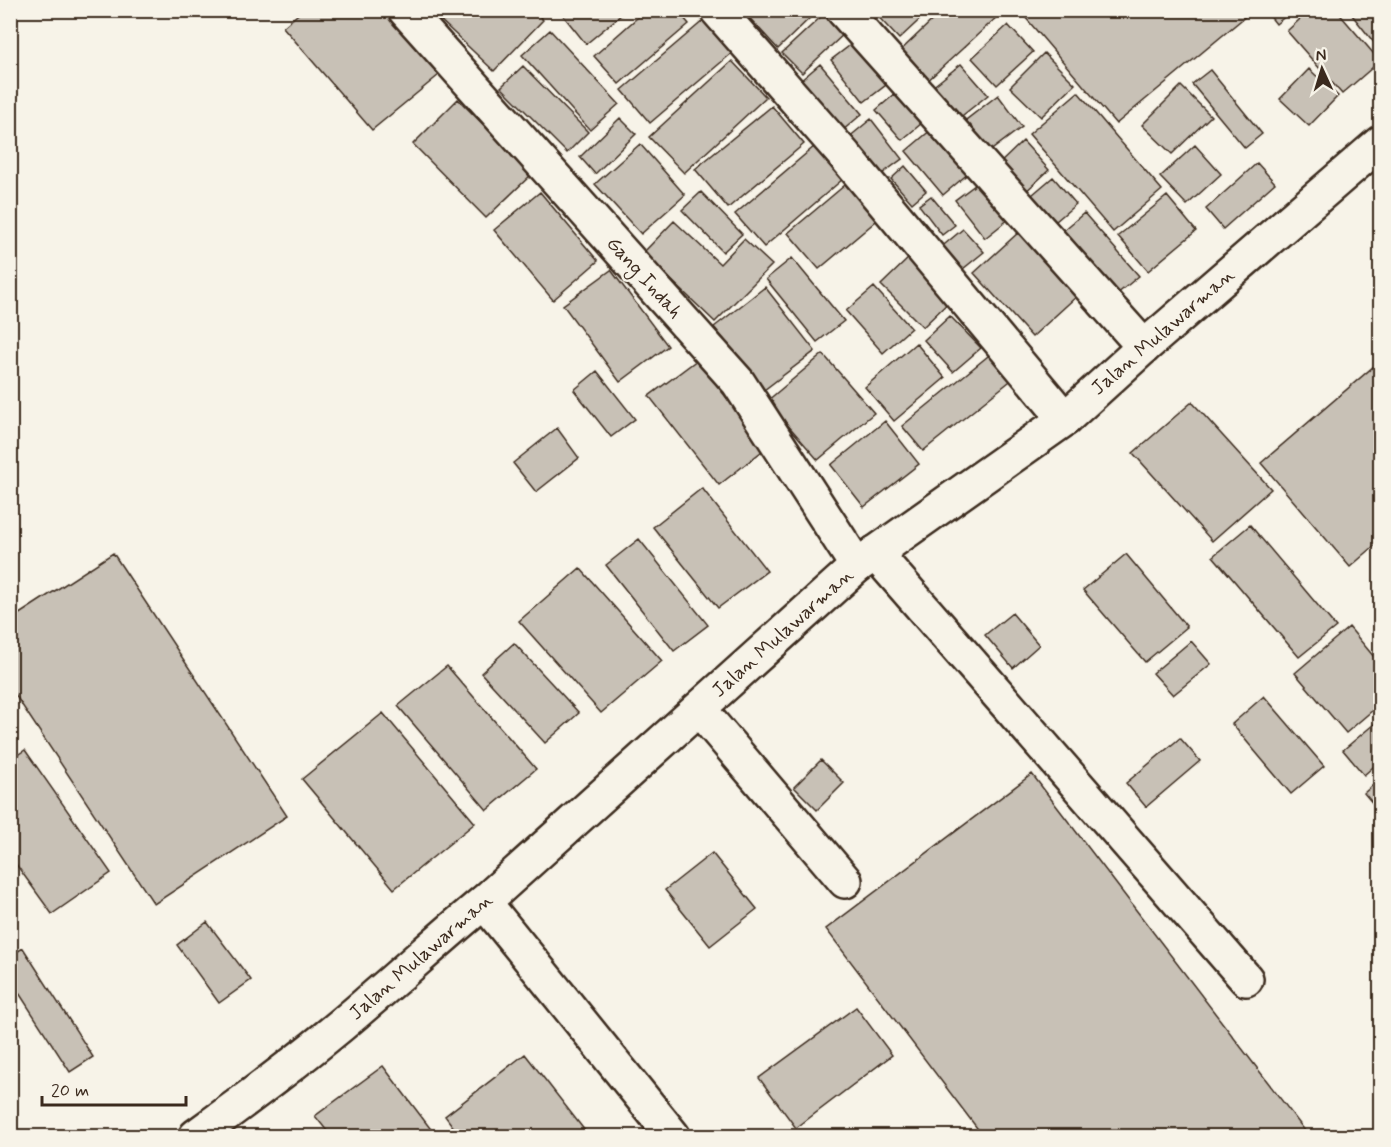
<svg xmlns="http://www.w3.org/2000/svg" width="1391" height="1147" font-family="Mynerve,sans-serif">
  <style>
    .building { fill: #c8c1b6; stroke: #3b2a1e; stroke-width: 1.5 }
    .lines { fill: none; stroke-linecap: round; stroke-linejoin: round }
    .minor-casing { stroke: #3b2a1e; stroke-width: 38 }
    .highway-casing { stroke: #3b2a1e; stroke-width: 38 }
    .minor { stroke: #f7f3e8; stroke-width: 33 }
    .highway { stroke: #f7f3e8; stroke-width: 33 }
    .labels { text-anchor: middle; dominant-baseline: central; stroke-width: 5; stroke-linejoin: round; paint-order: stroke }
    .street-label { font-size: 20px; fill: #3b2a1e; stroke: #f7f3e8 }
  </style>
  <rect width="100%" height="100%" fill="#f7f3e8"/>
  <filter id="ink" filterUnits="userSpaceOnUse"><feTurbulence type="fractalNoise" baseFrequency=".0167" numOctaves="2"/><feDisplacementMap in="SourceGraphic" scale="12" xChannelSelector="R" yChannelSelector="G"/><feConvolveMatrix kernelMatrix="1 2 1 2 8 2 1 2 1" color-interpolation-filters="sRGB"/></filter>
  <g filter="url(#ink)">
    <path class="building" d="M 303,10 L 384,10 L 439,75 L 372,130 L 283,27 Z
      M 437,10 L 533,10 L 543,20 L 494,71 L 434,14 Z
      M 566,10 L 627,10 L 586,44 L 562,14 Z
      M 646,10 L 677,10 L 689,24 L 619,84 L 594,56 Z
      M 749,10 L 818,10 L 778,49 L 745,13 Z
      M 872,10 L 930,10 L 899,39 Z
      M 943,10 L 993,10 L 998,16 L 924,84 L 896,55 Z
      M 1019,10 L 1251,10 L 1252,11 L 1116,124 Z
      M 1265,10 L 1293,10 L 1276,24 Z
      M 1310,10 L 1336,10 L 1380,61 L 1342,94 L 1287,31 Z
      M 1348,10 L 1380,10 L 1380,50 Z
      M 825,13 L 845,33 L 802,73 L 782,53 Z
      M 704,20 L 732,53 L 650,123 L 622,90 Z
      M 1008,25 L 1033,52 L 997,85 L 972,58 Z
      M 550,30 L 619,104 L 590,130 L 522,55 Z
      M 853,43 L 886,85 L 864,102 L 831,60 Z
      M 1044,53 L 1075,84 L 1041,117 L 1010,87 Z
      M 732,61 L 766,97 L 684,173 L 649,137 Z
      M 820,64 L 862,114 L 842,131 L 800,81 Z
      M 961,64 L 988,95 L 958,119 L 931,88 Z
      M 523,66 L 588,132 L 567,153 L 501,87 Z
      M 1309,69 L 1338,96 L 1309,126 L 1280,99 Z
      M 1210,70 L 1262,134 L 1245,148 L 1192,84 Z
      M 1181,86 L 1211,116 L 1172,154 L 1142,125 Z
      M 1078,92 L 1162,190 L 1113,232 L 1029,134 Z
      M 896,93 L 922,123 L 902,140 L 876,110 Z
      M 998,95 L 1022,127 L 981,158 L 957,127 Z
      M 458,99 L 532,174 L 486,218 L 413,144 Z
      M 772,106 L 804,144 L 728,208 L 695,169 Z
      M 620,118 L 636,134 L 595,174 L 580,157 Z
      M 871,119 L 902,159 L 879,176 L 848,138 Z
      M 932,129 L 970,172 L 943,195 L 906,151 Z
      M 1023,141 L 1049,170 L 1022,195 L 996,167 Z
      M 640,144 L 685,195 L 641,234 L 595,184 Z
      M 1195,145 L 1221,174 L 1187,205 L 1160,177 Z
      M 815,146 L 843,179 L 764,247 L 735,214 Z
      M 1257,163 L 1275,183 L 1223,229 L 1206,209 Z
      M 905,166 L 926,191 L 912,203 L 891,179 Z
      M 1053,177 L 1076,204 L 1049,227 L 1026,200 Z
      M 851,180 L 882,216 L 819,269 L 788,233 Z
      M 979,182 L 1009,219 L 985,238 L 955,200 Z
      M 540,192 L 598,261 L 553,300 L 494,230 Z
      M 701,192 L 742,234 L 723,252 L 682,210 Z
      M 931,196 L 955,225 L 942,235 L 919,205 Z
      M 1167,196 L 1196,231 L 1148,271 L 1118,236 Z
      M 1084,213 L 1139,276 L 1111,299 L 1057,236 Z
      M 674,221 L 720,264 L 744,239 L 772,265 L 715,322 L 643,253 Z
      M 963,229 L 984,252 L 953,277 L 933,254 Z
      M 1019,232 L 1077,296 L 1032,337 L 974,273 Z
      M 912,255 L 954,297 L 923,327 L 881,285 Z
      M 792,258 L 844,321 L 817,342 L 766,279 Z
      M 611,270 L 668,346 L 620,382 L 563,305 Z
      M 765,287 L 815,351 L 764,390 L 714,327 Z
      M 874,287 L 911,328 L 883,353 L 846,311 Z
      M 950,316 L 981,348 L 953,372 L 924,340 Z
      M 916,343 L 945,378 L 894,421 L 865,387 Z
      M 993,352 L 1014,378 L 923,451 L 902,426 Z
      M 823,354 L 874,413 L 818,460 L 767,401 Z
      M 697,360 L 766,448 L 719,485 L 649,396 Z
      M 1380,361 L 1380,541 L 1350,567 L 1261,463 Z
      M 597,371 L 635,419 L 611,437 L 574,390 Z
      M 1192,402 L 1271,489 L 1212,541 L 1133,453 Z
      M 885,421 L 919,464 L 864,507 L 831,465 Z
      M 557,428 L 579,458 L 536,492 L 513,463 Z
      M 702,488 L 767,571 L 718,608 L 653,527 Z
      M 1250,525 L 1336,627 L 1299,657 L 1213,556 Z
      M 639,539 L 708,625 L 674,651 L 606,565 Z
      M 113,553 L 287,816 L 154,904 L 10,687 L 10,620 Z
      M 1126,554 L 1187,627 L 1145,662 L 1083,590 Z
      M 580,568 L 662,661 L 601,713 L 519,621 Z
      M 1012,613 L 1039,645 L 1013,668 L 985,635 Z
      M 1349,627 L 1380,664 L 1380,704 L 1346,733 L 1295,673 Z
      M 1191,641 L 1211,664 L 1173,695 L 1153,673 Z
      M 514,643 L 579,713 L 545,743 L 481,673 Z
      M 447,666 L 536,769 L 487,810 L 398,706 Z
      M 1264,696 L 1324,766 L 1291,794 L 1232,724 Z
      M 383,713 L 475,823 L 394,889 L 302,779 Z
      M 1380,719 L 1380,761 L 1364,775 L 1343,750 Z
      M 1180,738 L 1200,761 L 1146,807 L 1126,783 Z
      M 25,750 L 111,873 L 52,914 L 10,856 L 10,760 Z
      M 821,760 L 844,783 L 817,810 L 794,787 Z
      M 1032,774 L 1309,1136 L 983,1136 L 826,929 Z
      M 1380,779 L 1380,812 L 1364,793 Z
      M 712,853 L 757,909 L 710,946 L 665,890 Z
      M 207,922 L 251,980 L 219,1003 L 177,945 Z
      M 23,948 L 93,1057 L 70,1072 L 10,979 L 10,956 Z
      M 856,1007 L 892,1055 L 796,1128 L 759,1078 Z
      M 525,1054 L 589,1136 L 460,1136 L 445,1116 Z
      M 383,1066 L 436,1136 L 331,1136 L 315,1116 Z"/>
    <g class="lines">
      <defs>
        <path id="minor" d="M 405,10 L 738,382 L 857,566
          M 717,10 L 845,156 L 1065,419
          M 843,10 L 1144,347
          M 875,553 L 1246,979
          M 699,709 L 845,881
          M 484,902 L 673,1136"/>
        <path id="highway" d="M 196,1136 C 254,1094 312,1051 366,1004 C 406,970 444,935 484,902 L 857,566 L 1065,419 L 1144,347 L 1380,143"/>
      </defs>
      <use href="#minor" class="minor-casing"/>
      <use href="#highway" class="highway-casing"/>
      <use href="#minor" class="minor"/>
      <use href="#highway" class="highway"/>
    </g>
  </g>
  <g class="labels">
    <g class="street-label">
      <text transform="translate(644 278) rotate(48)">Gang Indah</text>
      <text transform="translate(1163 332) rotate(-41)">Jalan Mulawarman</text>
      <text transform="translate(783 633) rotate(-42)">Jalan Mulawarman</text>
      <text transform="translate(421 957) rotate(-41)">Jalan Mulawarman</text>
    </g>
  </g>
  <rect width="1391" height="1147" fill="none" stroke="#f7f3e8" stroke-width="36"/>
  <rect x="18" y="18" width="1355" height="1111" fill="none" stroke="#3b2a1e" stroke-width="2" filter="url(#ink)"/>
  <g transform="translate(1322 69) rotate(356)" stroke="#f7f3e8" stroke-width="4.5" paint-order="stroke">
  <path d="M0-4.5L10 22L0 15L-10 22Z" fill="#3b2a1e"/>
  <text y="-9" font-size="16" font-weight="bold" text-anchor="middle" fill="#3b2a1e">N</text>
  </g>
  <path d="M42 1096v9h144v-9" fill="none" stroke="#3b2a1e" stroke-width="3"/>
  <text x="51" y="1096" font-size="18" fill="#3b2a1e" stroke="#f7f3e8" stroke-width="4.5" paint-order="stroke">20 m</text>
</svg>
